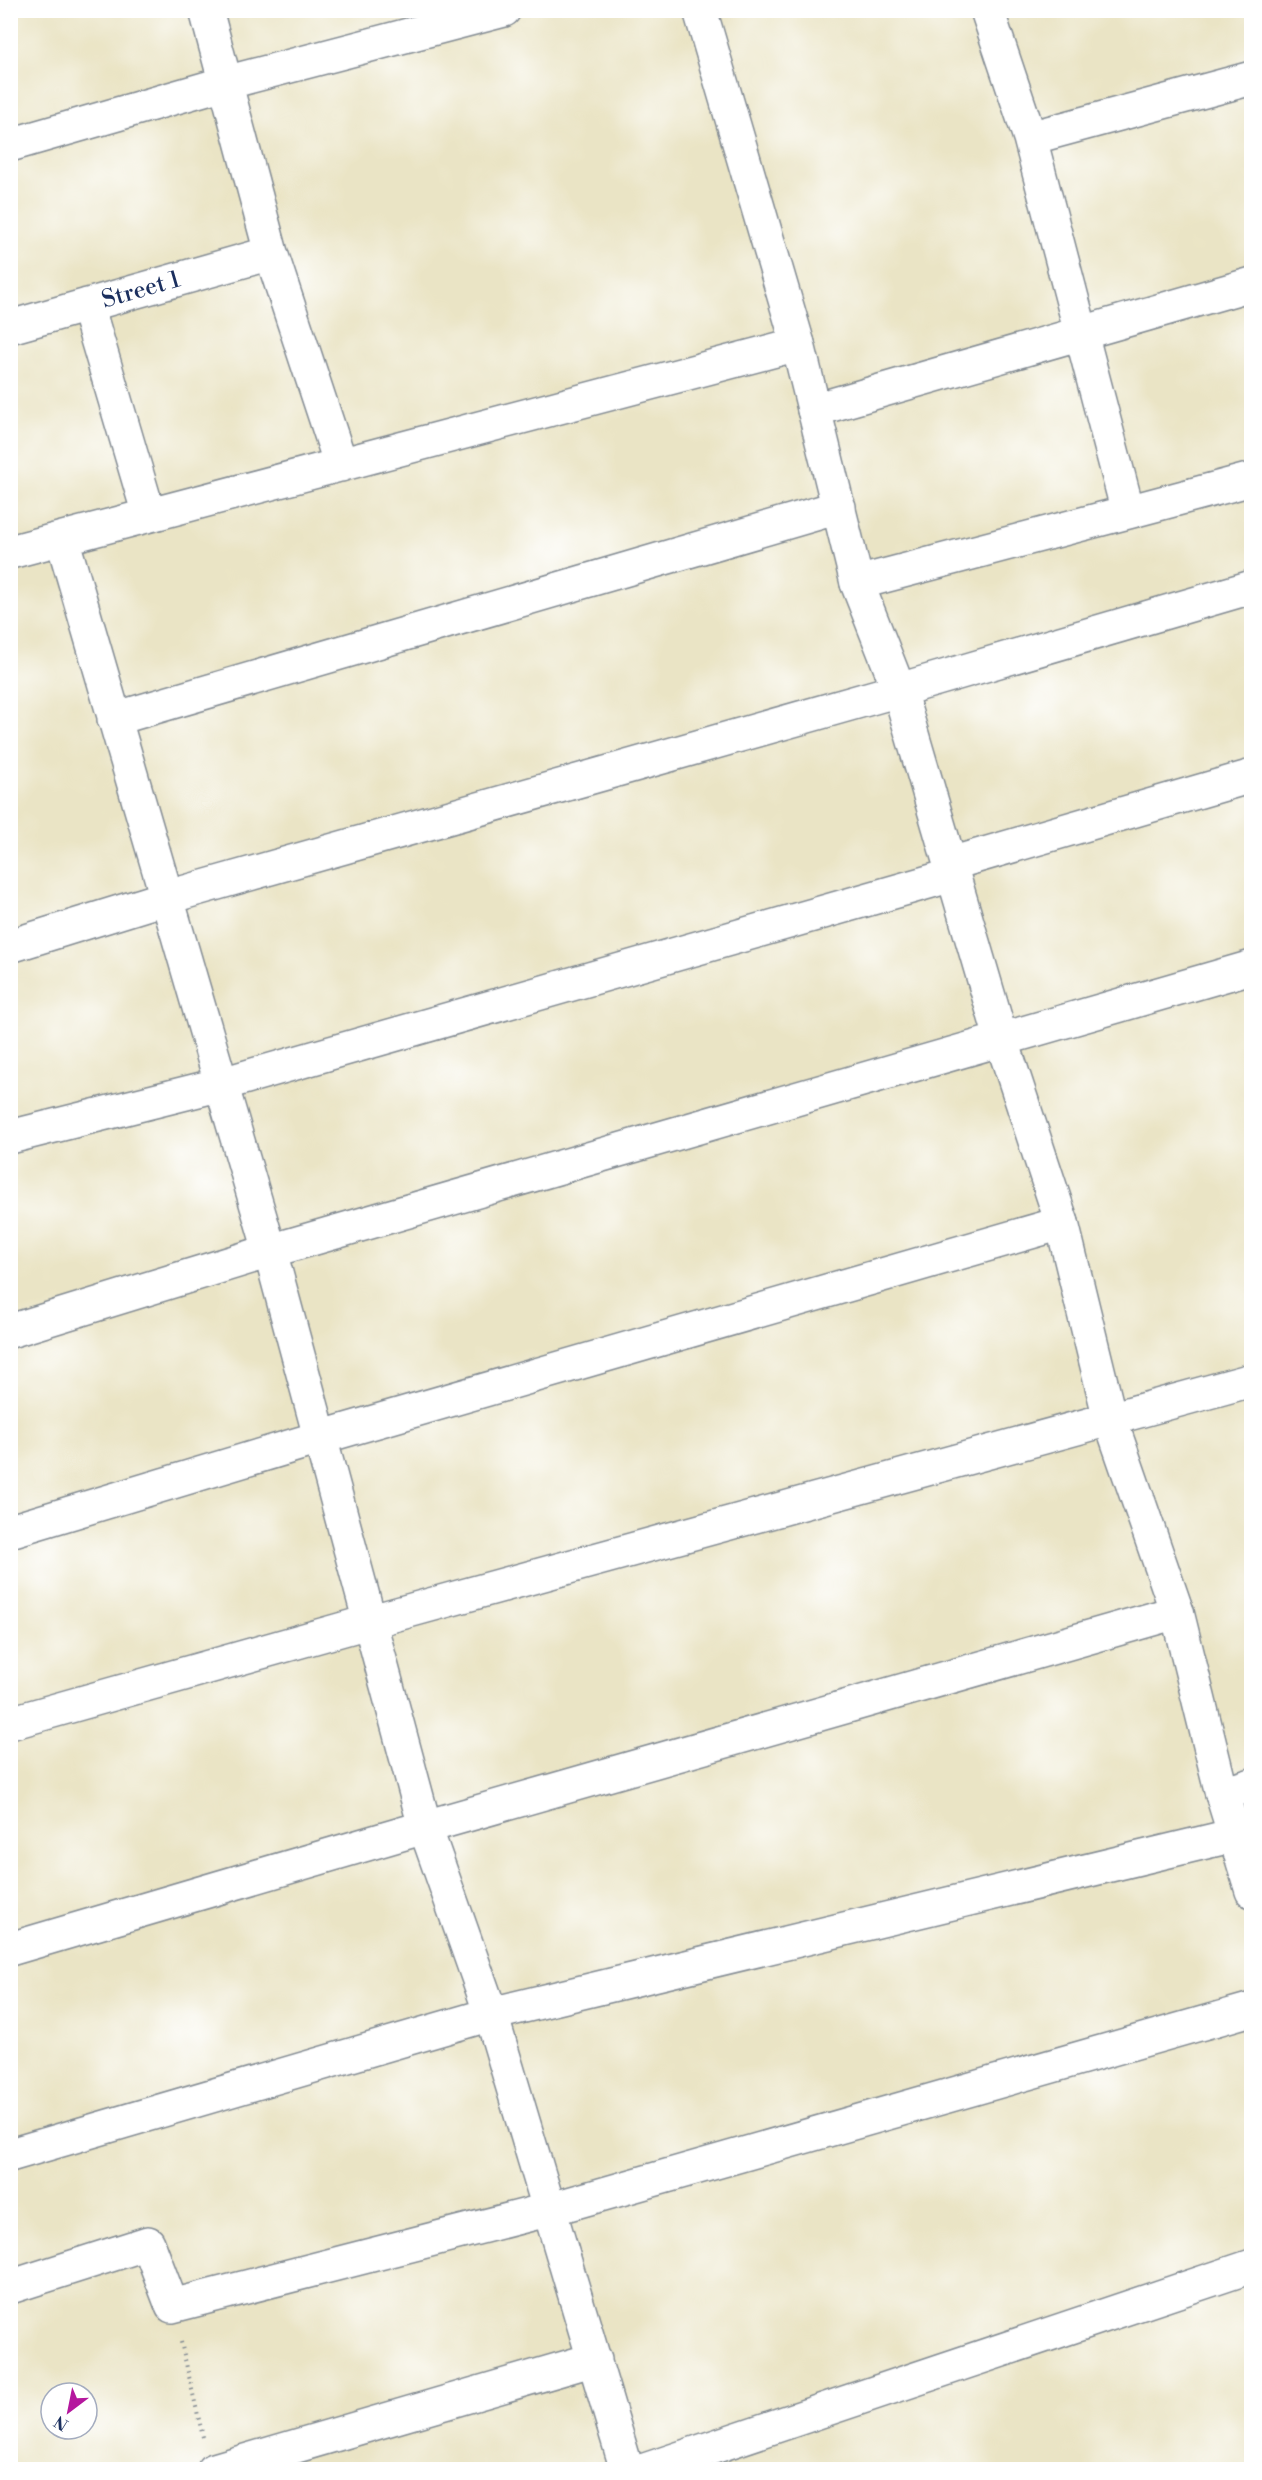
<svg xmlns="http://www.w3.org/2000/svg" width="1262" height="2480" font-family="'Libre Bodoni',serif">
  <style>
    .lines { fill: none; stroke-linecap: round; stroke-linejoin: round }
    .minor-casing { stroke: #828a92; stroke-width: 36 }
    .tertiary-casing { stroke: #828a92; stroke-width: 36 }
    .path { stroke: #828a92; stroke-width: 4; stroke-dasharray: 1.5 4.5; stroke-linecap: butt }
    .minor { stroke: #fff; stroke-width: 33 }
    .tertiary { stroke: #fff; stroke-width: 33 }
    .labels { text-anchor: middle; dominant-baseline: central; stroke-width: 4.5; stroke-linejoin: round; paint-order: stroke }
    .street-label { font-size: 24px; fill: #1b2f5e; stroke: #fff }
  </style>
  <rect width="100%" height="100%" fill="#fff"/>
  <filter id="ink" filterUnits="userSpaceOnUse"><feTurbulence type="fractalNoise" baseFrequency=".0167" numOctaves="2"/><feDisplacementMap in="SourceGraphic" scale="12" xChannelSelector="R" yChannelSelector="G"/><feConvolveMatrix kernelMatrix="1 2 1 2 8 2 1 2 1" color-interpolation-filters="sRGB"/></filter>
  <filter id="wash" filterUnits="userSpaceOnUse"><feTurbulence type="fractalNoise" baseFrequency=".008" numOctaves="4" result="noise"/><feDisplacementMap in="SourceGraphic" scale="24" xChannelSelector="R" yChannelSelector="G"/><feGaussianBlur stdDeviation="1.35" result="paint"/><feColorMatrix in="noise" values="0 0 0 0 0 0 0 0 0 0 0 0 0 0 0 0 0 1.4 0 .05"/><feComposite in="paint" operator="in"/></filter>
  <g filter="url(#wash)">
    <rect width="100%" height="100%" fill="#eae4c5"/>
  </g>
  <g filter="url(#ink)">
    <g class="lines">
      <defs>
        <path id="minor" d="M 206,10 L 271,253 L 341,465
          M 1030,138 L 1252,78
          M 10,145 L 225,83 L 504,10
          M 87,305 L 149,515
          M 10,327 L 271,253
          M 814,410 L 1252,284
          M 1128,512 L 1252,479
          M 62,538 L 270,1251 L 425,1827 L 491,2014 L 627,2470
          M 10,552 L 798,344
          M 857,583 L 1128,512 L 1030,138 L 987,10
          M 114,719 L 839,507
          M 950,864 L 1252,776
          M 10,946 L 168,897 L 899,690 L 1252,587
          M 10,1137 L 222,1084 L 953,875
          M 10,1331 L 270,1251 L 1252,967
          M 10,1531 L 322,1437 L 1062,1223
          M 10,1723 L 368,1622 L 1252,1380
          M 1222,1794 L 1252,1785
          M 10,1949 L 425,1827 L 1177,1612
          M 10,2155 L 491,2014 L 1235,1835
          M 10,2287 L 148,2243 L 172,2306 L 551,2209 L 1252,2009
          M 214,2470 L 595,2359
          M 645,2470 L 1252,2266"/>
        <path id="tertiary" d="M 700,10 L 798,344 L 857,583 L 899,690 L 1001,1038 L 1062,1223 L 1110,1419 L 1177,1612 L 1222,1794 L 1252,1891"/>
      </defs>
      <use href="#minor" class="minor-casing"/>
      <use href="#tertiary" class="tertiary-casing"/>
      <path class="path" d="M 181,2342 L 203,2437"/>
      <use href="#minor" class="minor"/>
      <use href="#tertiary" class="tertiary"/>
    </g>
  </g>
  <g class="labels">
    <g class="street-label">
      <text transform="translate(141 290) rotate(-16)">Street 1</text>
    </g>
  </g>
  <rect width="1262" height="2480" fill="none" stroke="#fff" stroke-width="36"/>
  <g transform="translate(69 2411) rotate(212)"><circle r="28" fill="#ffffff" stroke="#a4acbf" stroke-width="1.5"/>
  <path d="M0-4.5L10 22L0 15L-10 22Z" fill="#b5179e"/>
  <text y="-9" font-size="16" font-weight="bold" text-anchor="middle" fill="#1b2f5e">N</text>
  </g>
</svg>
